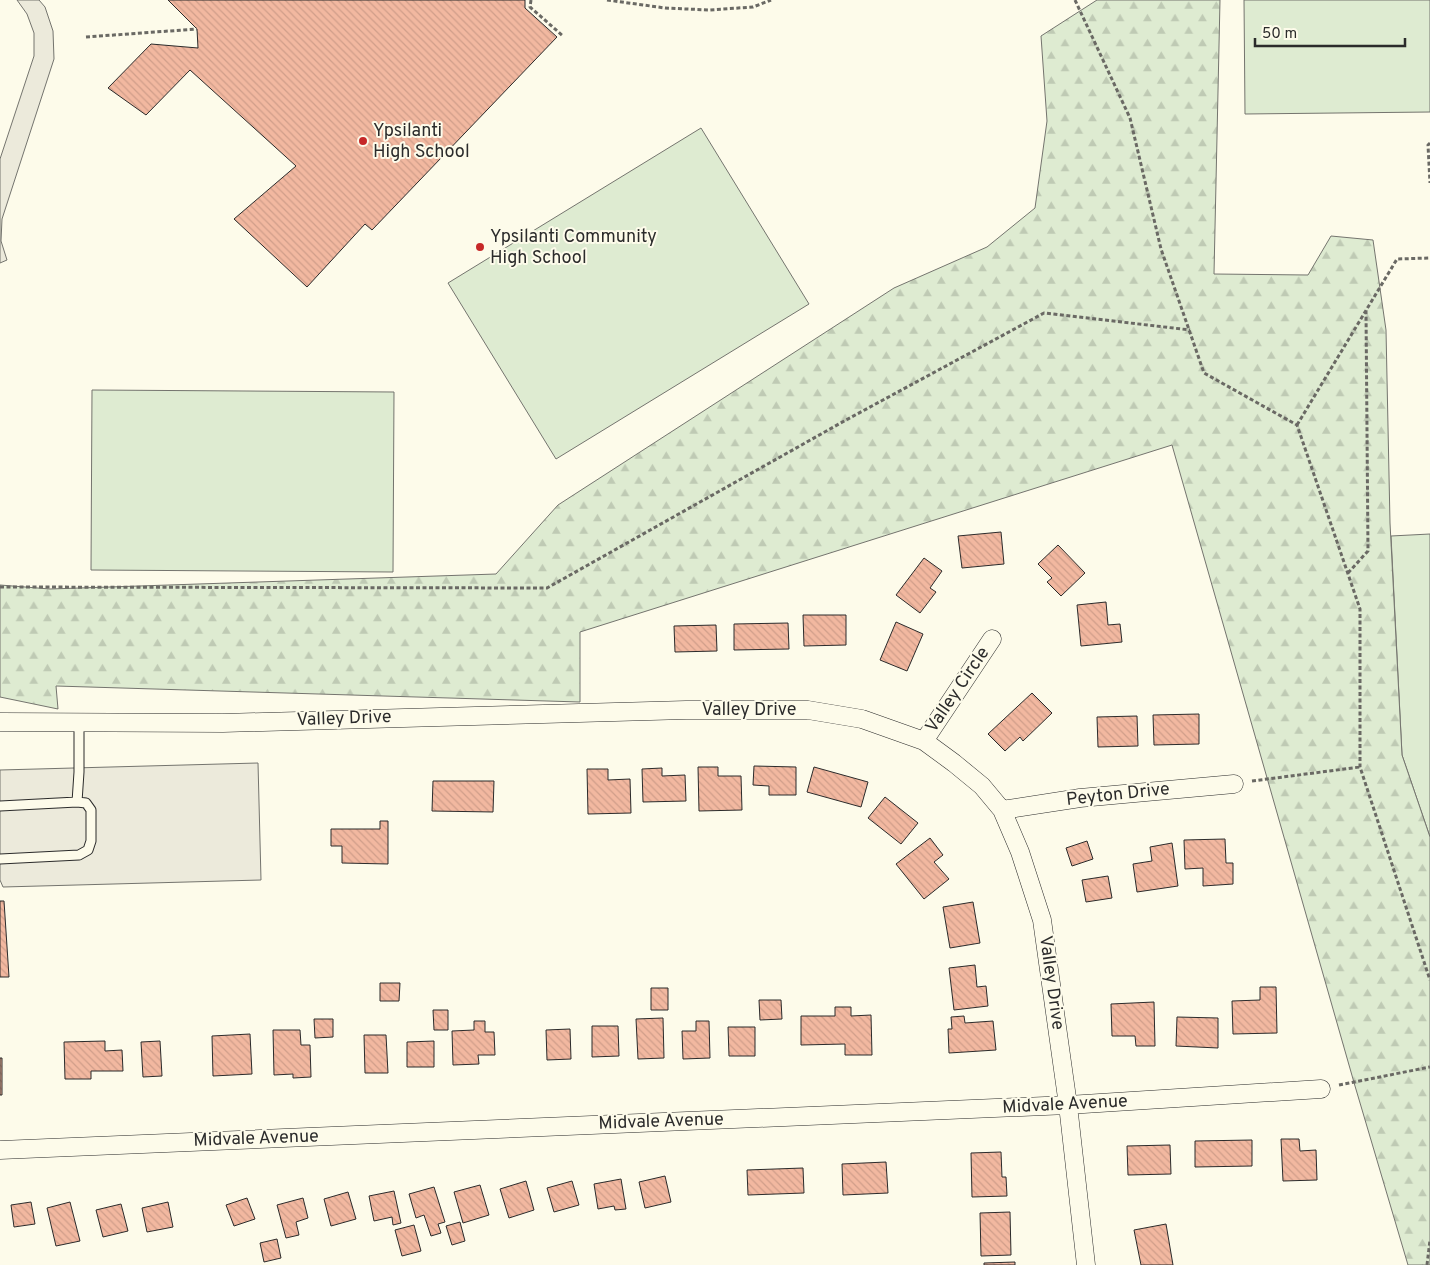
<svg xmlns="http://www.w3.org/2000/svg" width="1430" height="1265" font-family="Overpass,sans-serif">
  <style>
    .grass { fill: #deebd1; stroke: #74746e }
    .forest { fill: url(#forest-firs); stroke: #74746e }
    .parking { fill: #eceadb; stroke: #74746e }
    .building { fill: url(#building-back-hatch); stroke: #2b2b2b }
    .lines { fill: none; stroke-linecap: round; stroke-linejoin: round }
    .service-casing { stroke: #2b2b2b; stroke-width: 11 }
    .minor-casing { stroke: #2b2b2b; stroke-width: 19 }
    .path { stroke: #6a6964; stroke-width: 3; stroke-dasharray: 4 2.5; stroke-linecap: butt }
    .service { stroke: #fdfbea; stroke-width: 9 }
    .minor { stroke: #fdfbea; stroke-width: 18 }
    .poi-dot { fill: #c62828; stroke: #fdfbea; stroke-width: 2 }
    .labels { text-anchor: middle; dominant-baseline: central; stroke-width: 4; stroke-linejoin: round; paint-order: stroke }
    .poi-label { font-size: 18px; fill: #2b2b2b; stroke: #fdfbea; text-anchor: start }
    .street-label { font-size: 18px; fill: #2b2b2b; stroke: #fdfbea }
  </style>
  <defs>
    <pattern id="forest-firs" width="22" height="20" patternUnits="userSpaceOnUse" patternTransform="scale(1.25)"><rect width="22" height="20" fill="#deebd1"/><path d="M5 1l3.5 6h-7zM16 11l3.5 6h-7z" fill="#bfcab4"/></pattern>
    <pattern id="building-back-hatch" width="6" height="6" patternUnits="userSpaceOnUse" patternTransform="scale(1.25)"><rect width="6" height="6" fill="#f2b8a0"/><path d="M-1 5l2 2M0 0l6 6M5-1l2 2" fill="none" stroke="#d09e8a"/></pattern>
  </defs>
  <rect width="100%" height="100%" fill="#fdfbea"/>
  <path class="grass" d="M 1244,0 L 1430,0 L 1430,112 L 1245,114 Z
    M 701,128 L 809,304 L 556,459 L 448,283 Z
    M 92,390 L 394,392 L 393,572 L 91,570 Z
    M 1430,534 L 1430,837 L 1402,755 L 1391,536 Z"/>
  <path class="forest" d="M 1097,0 L 1220,0 L 1214,274 L 1308,275 L 1331,236 L 1373,240 L 1386,330 L 1390,523 L 1402,755 L 1430,837 L 1430,1265 L 1408,1265 L 1355,1086 L 1172,445 L 580,632 L 580,702 L 56,686 L 58,709 L 0,697 L 0,585 L 50,589 L 496,574 L 558,505 L 894,288 L 987,247 L 1035,208 L 1047,121 L 1041,36 Z"/>
  <path class="parking" d="M 17,0 L 39,0 L 45,7 L 53,31 L 54,59 L 2,219 L 1,241 L 7,260 L 0,263 L 0,159 L 34,56 L 34,33 L 27,14 Z
    M 258,763 L 261,880 L 3,887 L 0,880 L 0,770 Z"/>
  <path class="building" d="M 168,0 L 525,0 L 525,8 L 557,37 L 372,230 L 365,224 L 307,287 L 234,219 L 296,166 L 190,70 L 146,115 L 108,88 L 151,44 L 198,48 L 197,29 Z
    M 1001,532 L 1004,564 L 962,568 L 958,536 Z
    M 1058,545 L 1085,573 L 1061,596 L 1047,582 L 1052,578 L 1038,564 Z
    M 924,558 L 942,571 L 930,588 L 936,592 L 920,613 L 896,595 Z
    M 1106,602 L 1108,625 L 1120,624 L 1122,642 L 1081,646 L 1077,605 Z
    M 803,615 L 846,615 L 846,645 L 804,646 Z
    M 896,622 L 923,634 L 907,671 L 880,660 Z
    M 788,623 L 789,649 L 734,650 L 734,624 Z
    M 716,625 L 717,651 L 675,652 L 674,626 Z
    M 1032,693 L 1052,713 L 1023,741 L 1020,737 L 1005,751 L 988,734 Z
    M 1199,714 L 1199,744 L 1154,745 L 1153,715 Z
    M 1137,716 L 1138,746 L 1098,747 L 1097,717 Z
    M 754,766 L 796,767 L 796,795 L 769,795 L 769,786 L 753,785 Z
    M 698,767 L 718,767 L 718,776 L 741,776 L 742,810 L 699,811 Z
    M 814,767 L 868,782 L 861,807 L 807,792 Z
    M 662,768 L 662,776 L 685,775 L 686,801 L 643,802 L 642,769 Z
    M 587,769 L 608,769 L 608,780 L 630,779 L 631,813 L 588,814 Z
    M 433,781 L 494,781 L 493,812 L 432,811 Z
    M 885,797 L 918,823 L 901,844 L 868,818 Z
    M 380,821 L 388,821 L 388,864 L 342,863 L 342,846 L 331,846 L 331,829 L 380,829 Z
    M 930,838 L 943,855 L 934,862 L 949,879 L 924,899 L 896,864 Z
    M 1225,839 L 1226,863 L 1233,863 L 1233,884 L 1203,886 L 1203,868 L 1185,869 L 1184,840 Z
    M 1087,841 L 1093,859 L 1072,866 L 1066,848 Z
    M 1172,843 L 1178,886 L 1137,892 L 1133,864 L 1152,861 L 1150,847 Z
    M 1108,876 L 1112,898 L 1086,902 L 1082,880 Z
    M 0,901 L 4,901 L 9,977 L 0,977 Z
    M 973,902 L 980,943 L 950,948 L 943,907 Z
    M 975,965 L 977,987 L 986,986 L 988,1006 L 954,1010 L 949,968 Z
    M 380,983 L 400,983 L 399,1001 L 380,1001 Z
    M 1260,987 L 1276,987 L 1277,1033 L 1233,1034 L 1232,1001 L 1260,1000 Z
    M 651,988 L 668,988 L 668,1010 L 651,1010 Z
    M 759,1000 L 781,1000 L 782,1019 L 760,1020 Z
    M 1154,1002 L 1155,1046 L 1136,1046 L 1135,1036 L 1112,1036 L 1111,1004 Z
    M 835,1007 L 851,1007 L 851,1016 L 871,1015 L 872,1055 L 845,1055 L 845,1044 L 801,1045 L 801,1016 L 835,1016 Z
    M 433,1010 L 448,1010 L 448,1030 L 434,1030 Z
    M 964,1016 L 965,1023 L 993,1021 L 996,1050 L 949,1053 L 948,1029 L 952,1029 L 951,1017 Z
    M 1177,1017 L 1218,1018 L 1218,1048 L 1176,1046 Z
    M 663,1018 L 664,1058 L 638,1059 L 636,1019 Z
    M 314,1019 L 333,1019 L 333,1037 L 315,1038 Z
    M 474,1021 L 485,1021 L 485,1032 L 494,1032 L 495,1055 L 478,1055 L 479,1064 L 453,1065 L 452,1031 L 474,1030 Z
    M 696,1021 L 709,1021 L 710,1058 L 683,1059 L 682,1031 L 696,1031 Z
    M 592,1026 L 618,1026 L 619,1056 L 592,1057 Z
    M 728,1027 L 755,1027 L 755,1056 L 729,1056 Z
    M 570,1029 L 571,1059 L 547,1060 L 546,1030 Z
    M 273,1030 L 300,1030 L 301,1045 L 310,1045 L 311,1077 L 293,1078 L 293,1074 L 274,1075 Z
    M 250,1034 L 252,1074 L 213,1076 L 212,1036 Z
    M 364,1035 L 386,1035 L 388,1073 L 365,1073 Z
    M 105,1041 L 105,1051 L 122,1050 L 123,1071 L 91,1071 L 91,1079 L 65,1079 L 64,1042 Z
    M 160,1041 L 162,1076 L 143,1077 L 141,1042 Z
    M 434,1041 L 434,1067 L 407,1067 L 407,1042 Z
    M 0,1058 L 2,1058 L 2,1095 L 0,1095 Z
    M 1281,1139 L 1299,1139 L 1300,1151 L 1316,1150 L 1317,1180 L 1283,1181 Z
    M 1252,1140 L 1252,1166 L 1195,1167 L 1195,1141 Z
    M 1170,1145 L 1171,1174 L 1128,1175 L 1127,1146 Z
    M 1001,1152 L 1002,1177 L 1006,1177 L 1007,1196 L 972,1197 L 971,1153 Z
    M 886,1162 L 888,1193 L 843,1195 L 842,1164 Z
    M 803,1168 L 804,1193 L 748,1195 L 747,1170 Z
    M 665,1176 L 671,1202 L 645,1208 L 639,1182 Z
    M 621,1179 L 626,1209 L 615,1210 L 614,1206 L 598,1209 L 594,1184 Z
    M 526,1181 L 534,1210 L 509,1218 L 500,1189 Z
    M 572,1181 L 579,1205 L 554,1212 L 547,1188 Z
    M 480,1185 L 489,1215 L 463,1223 L 454,1192 Z
    M 434,1187 L 445,1222 L 438,1224 L 441,1233 L 431,1236 L 424,1215 L 416,1218 L 409,1194 Z
    M 394,1191 L 401,1223 L 393,1225 L 392,1217 L 374,1221 L 369,1196 Z
    M 348,1192 L 356,1219 L 331,1226 L 324,1199 Z
    M 247,1198 L 255,1219 L 234,1226 L 226,1205 Z
    M 303,1198 L 308,1218 L 296,1222 L 299,1235 L 286,1238 L 277,1205 Z
    M 31,1202 L 35,1224 L 14,1227 L 11,1205 Z
    M 70,1202 L 80,1241 L 56,1246 L 47,1208 Z
    M 168,1202 L 173,1227 L 147,1232 L 142,1208 Z
    M 121,1204 L 128,1231 L 103,1237 L 96,1210 Z
    M 1010,1212 L 1011,1255 L 981,1256 L 980,1213 Z
    M 460,1222 L 465,1241 L 452,1245 L 446,1226 Z
    M 1166,1224 L 1173,1265 L 1141,1265 L 1134,1230 Z
    M 414,1225 L 421,1251 L 402,1256 L 395,1230 Z
    M 277,1239 L 281,1258 L 264,1262 L 260,1243 Z
    M 1015,1262 L 1015,1265 L 984,1265 L 984,1263 Z"/>
  <g class="lines">
    <defs>
      <path id="service" d="M 77,802 L 79,772 L 79,722
        M 0,806 L 77,802 L 86,803 L 91,810 L 91,841 L 88,850 L 79,855 L 0,859"/>
      <path id="minor" d="M 0,722 L 223,723 L 686,710 L 808,710 L 862,719 L 924,741 L 954,763 L 982,786 L 1002,810 L 1020,852 L 1042,920 L 1068,1105 L 1086,1265
        M 924,741 L 992,639
        M 1002,810 L 1080,798 L 1234,784
        M 0,1150 L 1068,1105 L 1321,1089"/>
    </defs>
    <use href="#service" class="service-casing"/>
    <use href="#minor" class="minor-casing"/>
    <path class="path" d="M 531,0 L 530,7 L 563,36
      M 607,0 L 665,8 L 709,10 L 753,7 L 771,0
      M 1075,0 L 1130,118 L 1161,249 L 1204,373 L 1297,425 L 1360,609 L 1360,767 L 1430,980
      M 86,37 L 197,29
      M 1430,143 L 1428,145 L 1430,183
      M 1297,425 L 1397,259 L 1430,258
      M 1348,573 L 1368,551 L 1366,310
      M 0,587 L 547,588 L 846,420 L 1044,313 L 1190,330
      M 1252,781 L 1360,767
      M 1339,1085 L 1430,1067
      M 1427,1265 L 1430,1240"/>
    <use href="#service" class="service"/>
    <use href="#minor" class="minor"/>
  </g>
  <g class="poi-dot">
    <circle cx="363" cy="141" r="5"/>
    <circle cx="480" cy="247" r="5"/>
  </g>
  <g class="labels">
    <g class="poi-label">
      <text x="373" y="131">Ypsilanti<tspan x="373" dy="21">High School</tspan></text>
      <text x="490" y="237">Ypsilanti Community<tspan x="490" dy="21">High School</tspan></text>
    </g>
    <g class="street-label">
      <text transform="translate(958 690) rotate(-56)">Valley Circle</text>
      <text x="749" y="710">Valley Drive</text>
      <text transform="translate(344 719) rotate(-2)">Valley Drive</text>
      <text transform="translate(1118 795) rotate(-6)">Peyton Drive</text>
      <text transform="translate(1051 983) rotate(82)">Valley Drive</text>
      <text transform="translate(1065 1105) rotate(-3)">Midvale Avenue</text>
      <text transform="translate(661 1122) rotate(-2)">Midvale Avenue</text>
      <text transform="translate(256 1139) rotate(-2)">Midvale Avenue</text>
    </g>
  </g>
  <path d="M1255 38v8h150v-8" fill="none" stroke="#2b2b2b" stroke-width="2.5"/>
  <text x="1262" y="38" font-size="15" fill="#2b2b2b" stroke="#fdfbea" stroke-width="4" paint-order="stroke">50 m</text>
</svg>
